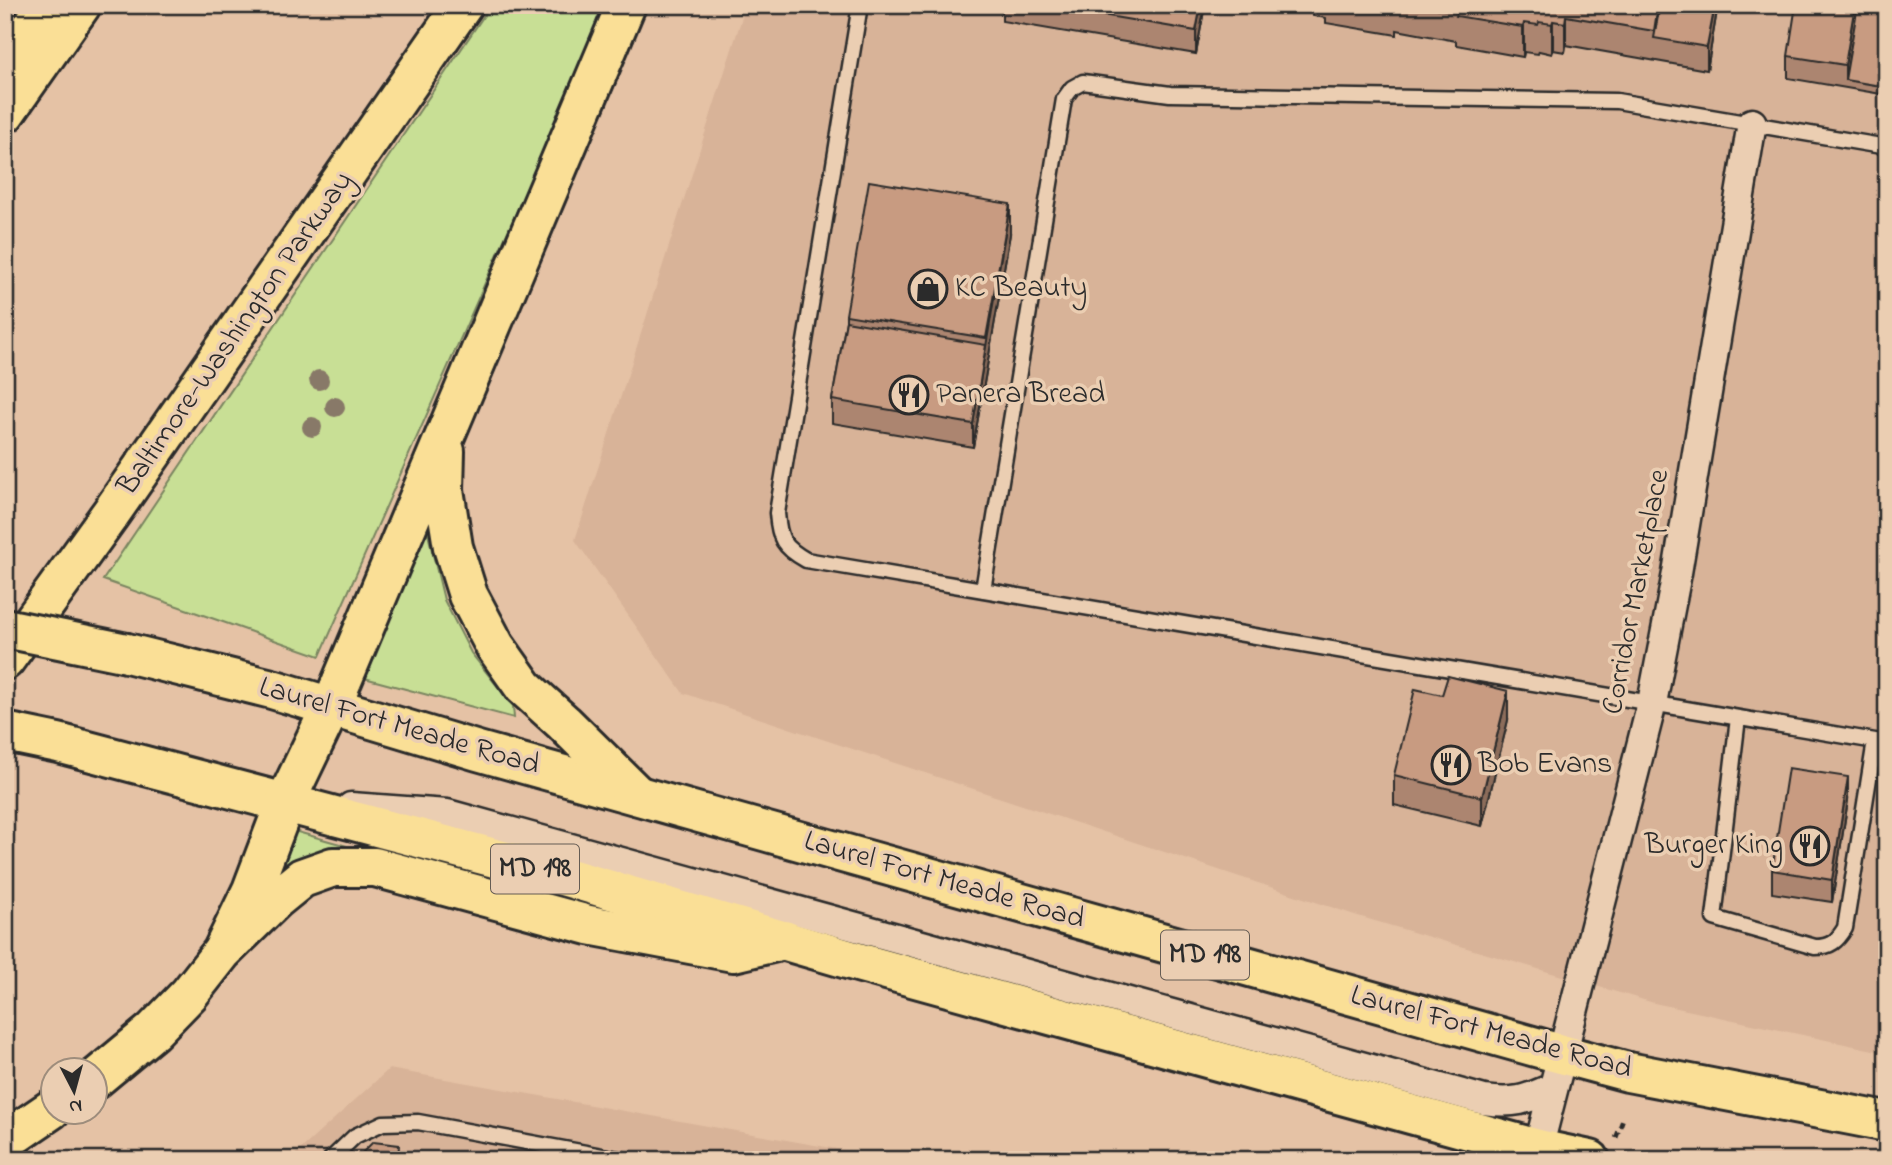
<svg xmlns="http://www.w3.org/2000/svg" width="1892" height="1165" font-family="'Indie Flower',sans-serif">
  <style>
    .built { fill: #d8b398 }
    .green { fill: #c8df95; stroke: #7a8560; stroke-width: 2 }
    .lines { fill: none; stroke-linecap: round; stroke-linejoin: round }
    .service-casing { stroke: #2b2b2b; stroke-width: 19 }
    .minor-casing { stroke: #2b2b2b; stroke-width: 33 }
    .primary-casing { stroke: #2b2b2b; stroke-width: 44 }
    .motorway-casing { stroke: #2b2b2b; stroke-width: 44 }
    .path { stroke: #2b2b2b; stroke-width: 4.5; stroke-dasharray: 7 5; stroke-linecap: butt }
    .service { stroke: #ebceb2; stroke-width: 14 }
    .minor { stroke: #ebceb2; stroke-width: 28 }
    .primary { stroke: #fadf96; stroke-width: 38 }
    .motorway { stroke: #fadf96; stroke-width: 38 }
    .primary-bridge-casing { stroke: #2b2b2b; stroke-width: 44; stroke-linecap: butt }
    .primary-bridge { stroke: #fadf96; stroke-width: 38 }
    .tree { fill: #887968 }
    .wall { fill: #ac856f; stroke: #2b2b2b; stroke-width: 2 }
    .shaded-wall { fill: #8c6c5a; stroke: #2b2b2b; stroke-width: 2 }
    .building { fill: #c89b81; stroke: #2b2b2b; stroke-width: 2 }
    .labels { text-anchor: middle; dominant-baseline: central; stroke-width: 7; stroke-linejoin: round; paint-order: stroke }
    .shield { fill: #ebceb2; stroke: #655c54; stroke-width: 2 }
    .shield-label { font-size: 28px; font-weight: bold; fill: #2b2b2b }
    .poi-label { font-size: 30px; fill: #2b2b2b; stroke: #ebceb2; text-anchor: start }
    .street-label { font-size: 30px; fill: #2b2b2b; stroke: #ebceb2 }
  </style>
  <rect width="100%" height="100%" fill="#e5c2a5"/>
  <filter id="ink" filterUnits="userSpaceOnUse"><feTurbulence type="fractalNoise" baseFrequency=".0143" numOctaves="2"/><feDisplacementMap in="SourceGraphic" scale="14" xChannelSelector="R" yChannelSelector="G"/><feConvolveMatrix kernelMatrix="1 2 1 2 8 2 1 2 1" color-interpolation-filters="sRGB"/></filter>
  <g filter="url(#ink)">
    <path class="built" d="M 746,5 L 1887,5 L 1887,1053 L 1654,1003 L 1358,916 L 683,693 L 575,540 Z
      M 389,1069 L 837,1149 L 906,1160 L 289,1160 Z"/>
    <path class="green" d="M 491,5 L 608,5 L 320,656 L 103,580 Z
      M 429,494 L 428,534 L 444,600 L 471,653 L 513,706 L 514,718 L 357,676 Z
      M 294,831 L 354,848 L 327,850 L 272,882 Z"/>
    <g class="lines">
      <defs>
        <path id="service" d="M 860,5 L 777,513 C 779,539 783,547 806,560 L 1887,743
          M 983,590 L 1064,99 L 1072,88 L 1083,82 L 1170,94 L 1617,101 L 1887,147
          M 1738,718 L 1714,918 L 1815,947 C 1831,947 1837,941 1845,928 L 1875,741
          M 330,1160 L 355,1136 L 383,1123 L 418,1122 L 624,1160"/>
        <path id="minor" d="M 351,807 L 447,814 L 1484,1100 C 1515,1104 1525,1100 1552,1088
          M 1538,1149 L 1652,703 L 1677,573 L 1752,123"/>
        <path id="primary" d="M 127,653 L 272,689 L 478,751 L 1561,1054 L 1628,1072 L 1887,1122
          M 5,732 L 58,743 L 559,875 L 861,963 L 1538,1149 L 1590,1160"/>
        <path id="motorway" d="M 5,69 L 46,5
          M 5,113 L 81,5
          M 445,451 L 444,490 L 453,547 L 468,595 L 495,646 L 524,687 L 564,723 L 637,795
          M 5,660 L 111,513 L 463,5
          M 222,952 L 252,890 L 285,803 L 331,707 L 626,5
          M 94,1080 L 153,1031 L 189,994 L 222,952 L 275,900 L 302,878 L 333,867 L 375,867 L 589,925 L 733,952 L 784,940
          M 5,1141 L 52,1109"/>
      </defs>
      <use href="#service" class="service-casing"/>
      <use href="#minor" class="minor-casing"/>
      <use href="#primary" class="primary-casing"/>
      <use href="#motorway" class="motorway-casing"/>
      <path class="path" d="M 1616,1138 L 1623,1119"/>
      <use href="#service" class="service"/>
      <use href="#minor" class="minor"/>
      <use href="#primary" class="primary"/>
      <use href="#motorway" class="motorway"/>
      <defs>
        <path id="primary-bridge" d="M 5,628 L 127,653"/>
      </defs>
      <use href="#primary-bridge" class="primary-bridge-casing"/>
      <use href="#primary-bridge" class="primary-bridge"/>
    </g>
    <g class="tree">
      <circle cx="319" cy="380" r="10"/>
      <circle cx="335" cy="407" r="10"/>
      <circle cx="312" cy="427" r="10"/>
    </g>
    <path class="wall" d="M 1002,5 L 1205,5 L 1196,54 L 1002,21 Z
      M 1291,5 L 1718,5 L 1707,70 L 1566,45 L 1565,52 L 1553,50 L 1552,54 L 1539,51 L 1538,54 L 1524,52 L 1523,57 L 1456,45 L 1456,41 L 1397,30 L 1397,35 L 1326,23 L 1326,18 L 1313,16 L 1313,13 L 1302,11 L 1302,7 Z
      M 1887,5 L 1887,95 L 1788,78 L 1788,56 Z
      M 1010,234 L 973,447 L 832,423 L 832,400 L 846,321 L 846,315 Z
      M 1508,720 L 1482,826 L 1394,805 L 1394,775 Z
      M 1848,800 L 1832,902 L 1772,893 L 1772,870 Z"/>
    <path class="shaded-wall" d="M 1201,5 L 1205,5 L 1196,54 L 1196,31 Z
      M 1715,5 L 1718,5 L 1707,70 L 1707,47 Z
      M 1855,5 L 1859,5 L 1845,80 L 1845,65 Z
      M 1566,16 L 1566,45 L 1565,52 L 1565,23 Z
      M 1553,21 L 1553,50 L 1552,54 L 1552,24 Z
      M 1524,23 L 1524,52 L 1523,57 L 1523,27 Z
      M 1010,204 L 1010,234 L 973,447 L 973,424 Z
      M 1508,691 L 1508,720 L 1482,826 L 1482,797 Z
      M 1848,777 L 1848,800 L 1832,902 L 1832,880 Z"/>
    <path class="building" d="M 1044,5 L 1201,5 L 1196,31 Z
      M 1421,5 L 1658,5 L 1654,31 L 1566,16 L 1565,23 L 1553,21 L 1552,24 L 1539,22 L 1538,25 L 1524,23 L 1523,27 L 1456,16 L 1457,12 Z
      M 1660,5 L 1715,5 L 1707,47 L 1654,38 Z
      M 1796,5 L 1855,5 L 1845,65 L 1788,56 Z
      M 1858,5 L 1887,5 L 1887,87 L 1845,80 Z
      M 869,181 L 1010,204 L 986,338 L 846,315 Z
      M 846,321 L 986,345 L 973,424 L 832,400 Z
      M 1448,676 L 1508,691 L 1482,797 L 1394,775 L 1415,689 L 1442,695 Z
      M 1788,768 L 1848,777 L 1832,880 L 1772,870 Z
      M 373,1142 L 399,1145 L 398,1160 L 355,1160 Z"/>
  </g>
  <defs>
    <symbol id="shop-ring" viewBox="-11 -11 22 22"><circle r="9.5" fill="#ebceb2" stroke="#2b2b2b" stroke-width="1.5"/><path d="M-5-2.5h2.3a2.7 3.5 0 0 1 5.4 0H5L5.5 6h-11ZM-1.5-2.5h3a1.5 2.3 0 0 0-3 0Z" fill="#2b2b2b"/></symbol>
    <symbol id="restaurant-ring" viewBox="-11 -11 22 22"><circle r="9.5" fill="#ebceb2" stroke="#2b2b2b" stroke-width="1.5"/><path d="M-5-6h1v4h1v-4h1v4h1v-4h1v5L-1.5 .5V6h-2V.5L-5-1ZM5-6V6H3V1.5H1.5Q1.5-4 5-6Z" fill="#2b2b2b"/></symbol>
  </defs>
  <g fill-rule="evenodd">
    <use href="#shop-ring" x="906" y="267" width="44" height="44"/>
    <use href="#restaurant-ring" x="887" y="373" width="44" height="44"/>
    <use href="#restaurant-ring" x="1429" y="743" width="44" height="44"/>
    <use href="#restaurant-ring" x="1788" y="824" width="44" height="44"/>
  </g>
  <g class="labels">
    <g class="shield">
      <rect x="491" y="844.5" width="88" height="49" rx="5"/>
      <rect x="1161" y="930.5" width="88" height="49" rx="5"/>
    </g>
    <g class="shield-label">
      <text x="535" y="869">MD 198</text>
      <text x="1205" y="955">MD 198</text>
    </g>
    <g class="poi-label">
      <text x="955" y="289">KC Beauty</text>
      <text x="936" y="395">Panera Bread</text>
      <text x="1478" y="765">Bob Evans</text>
      <text x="1783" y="846" text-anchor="end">Burger King</text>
    </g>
    <g class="street-label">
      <text transform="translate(236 334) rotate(-55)">Baltimore-Washington Parkway</text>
      <text transform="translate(1637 592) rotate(-79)">Corridor Marketplace</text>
      <text transform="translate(399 727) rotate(16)">Laurel Fort Meade Road</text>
      <text transform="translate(944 881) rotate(16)">Laurel Fort Meade Road</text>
      <text transform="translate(1491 1033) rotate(15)">Laurel Fort Meade Road</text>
    </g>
  </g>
  <rect width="1892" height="1165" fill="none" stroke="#ebceb2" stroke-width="28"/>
  <rect x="14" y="14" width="1864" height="1137" fill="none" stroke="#2b2b2b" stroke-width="2.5" filter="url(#ink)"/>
  <g transform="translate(74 1091) rotate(174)"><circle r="33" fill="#ebceb2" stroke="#9e8d7c" stroke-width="2"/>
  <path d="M0-5L12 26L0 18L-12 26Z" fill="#2b2b2b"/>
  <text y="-10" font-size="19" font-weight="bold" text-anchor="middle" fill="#2b2b2b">N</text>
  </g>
</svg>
